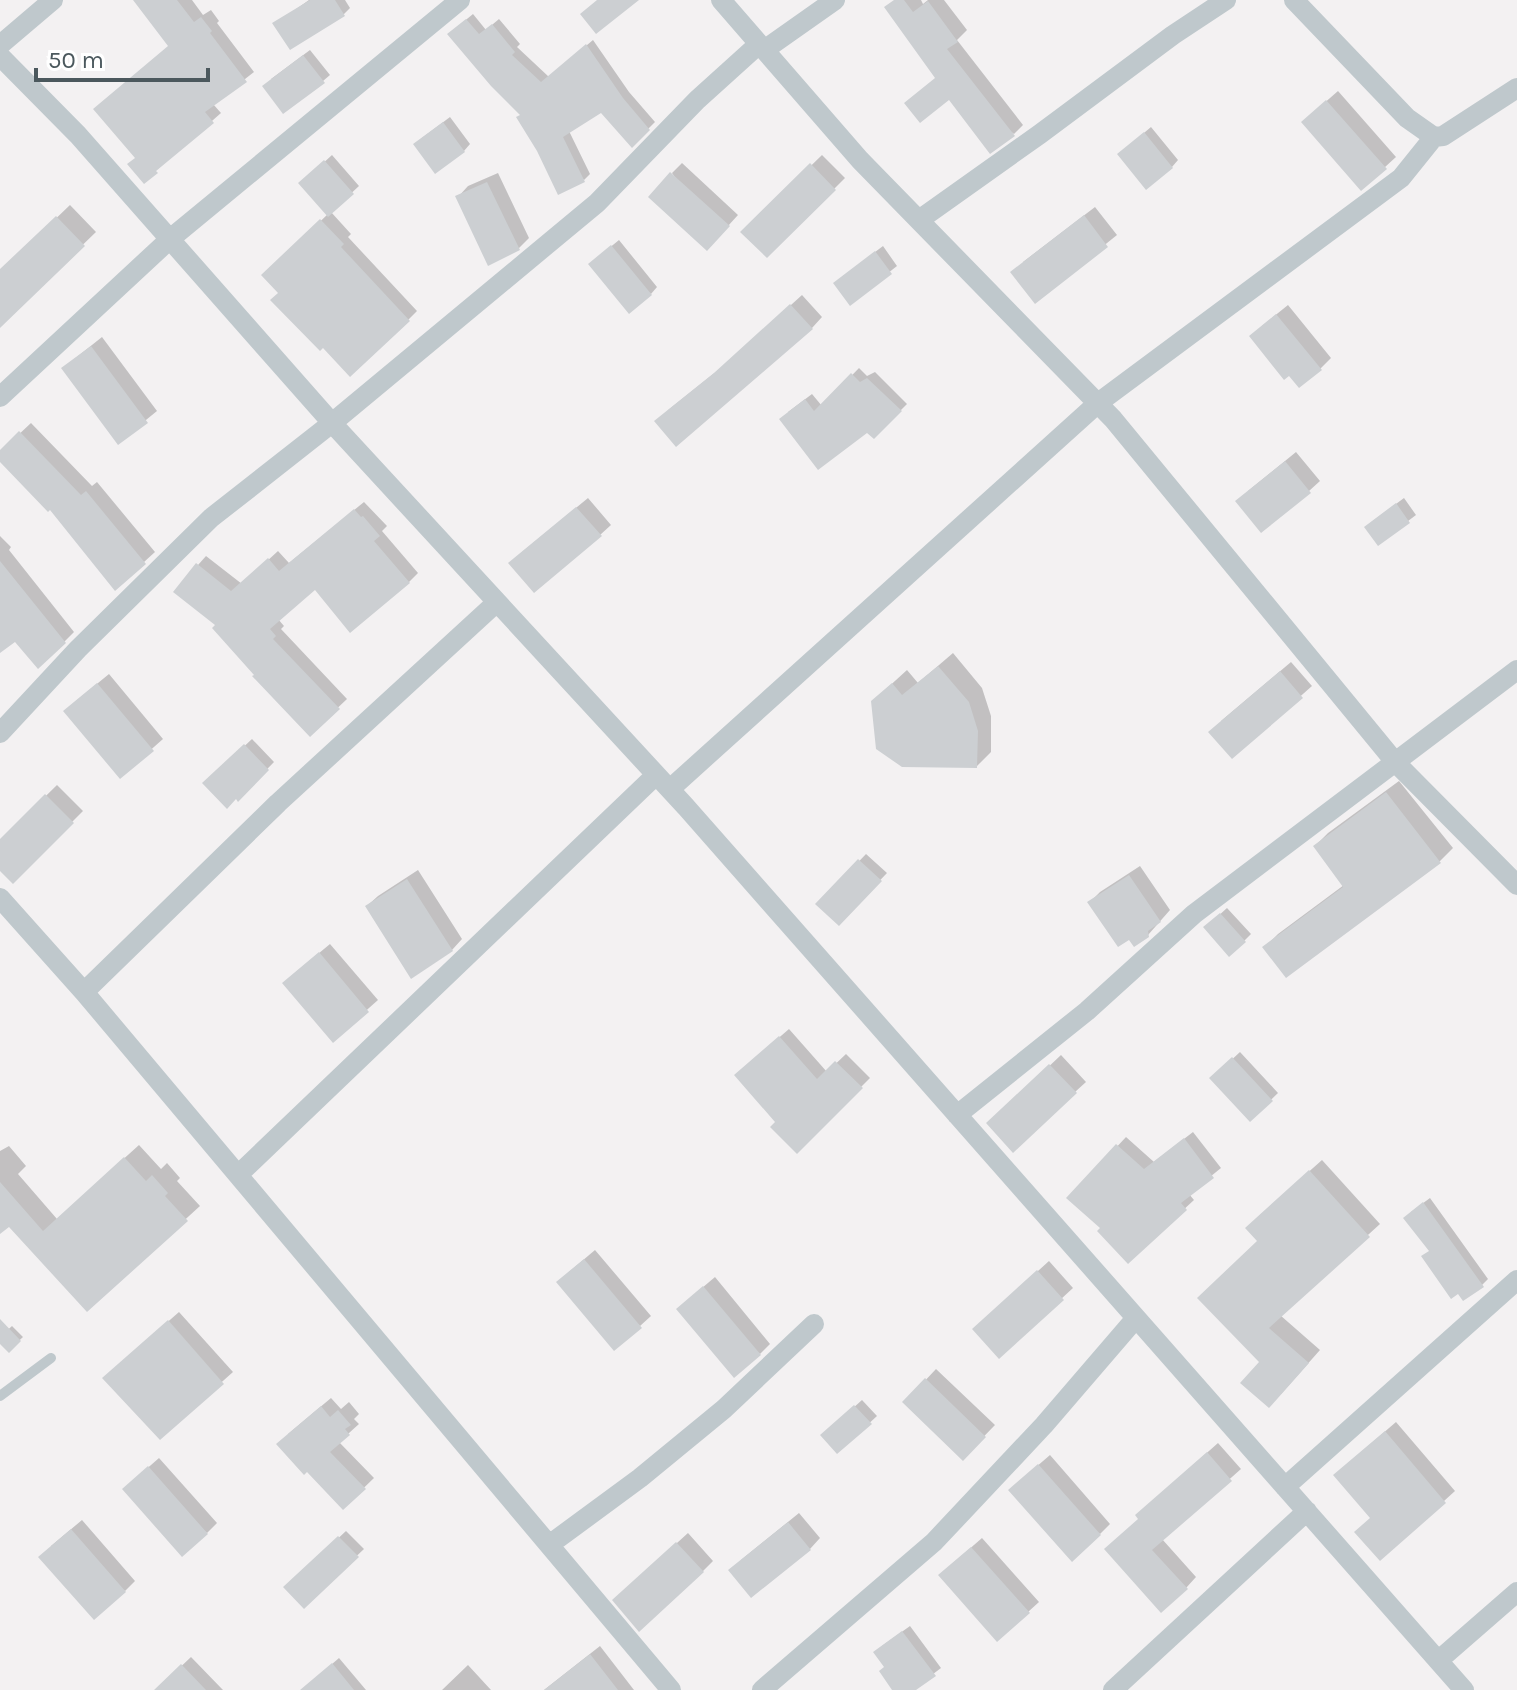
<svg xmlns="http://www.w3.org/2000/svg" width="1517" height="1690" font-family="Karla,sans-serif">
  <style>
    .shadow { fill: #0003 }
    .building { fill: #cccfd2 }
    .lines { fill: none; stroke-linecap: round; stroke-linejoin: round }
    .service { stroke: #bfc8cc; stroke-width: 10 }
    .minor { stroke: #bfc8cc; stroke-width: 20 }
  </style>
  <rect width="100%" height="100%" fill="#f3f1f2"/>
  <path class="shadow" d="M 135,0 L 192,0 L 203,15 L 211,10 L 219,21 L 217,23 L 254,72 L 213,104 L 221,113 L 144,181 L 137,157 L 170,45 Z
    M 309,0 L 345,0 L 350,8 L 344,14 L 275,24 Z
    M 894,0 L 921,0 L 923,4 L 928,0 L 944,0 L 967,30 L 957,40 L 1023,125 L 1014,134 L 937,77 Z
    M 473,14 L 486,30 L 499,19 L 520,44 L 517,47 L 549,77 L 593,40 L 629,92 L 655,122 L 632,145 L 602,110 L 569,131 L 590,174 L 584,180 L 522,114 L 456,28 Z
    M 310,50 L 330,75 L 323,81 L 271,79 Z
    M 1338,91 L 1396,157 L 1362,188 L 1314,112 Z
    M 450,117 L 470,144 L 464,151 L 422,138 Z
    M 1151,127 L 1178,160 L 1172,167 L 1126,148 Z
    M 332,155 L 359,186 L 331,212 L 351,234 L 348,237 L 417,311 L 408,320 L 280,292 L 264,275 L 328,214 L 308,177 Z
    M 822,155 L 845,178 L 767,256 L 743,232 Z
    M 682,163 L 738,215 L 717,238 L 672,173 Z
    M 498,173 L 529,238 L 518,249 L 458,197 L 468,186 Z
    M 70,205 L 96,232 L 0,325 L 0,272 Z
    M 1095,207 L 1117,235 L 1035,301 L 1023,262 Z
    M 619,240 L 657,287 L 651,294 L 597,258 Z
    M 883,246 L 897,266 L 850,303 L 842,277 Z
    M 802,295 L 822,317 L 812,328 L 667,411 L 727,363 Z
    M 1288,305 L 1331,358 L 1320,369 L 1262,326 Z
    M 102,337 L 157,411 L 119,442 L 63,368 Z
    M 859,368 L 867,376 L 875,372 L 907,404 L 874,437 L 867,430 L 788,412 L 812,394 L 822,406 Z
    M 31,423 L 92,486 L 97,482 L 155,552 L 144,562 L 50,508 L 0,459 L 0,452 Z
    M 1296,452 L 1320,481 L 1309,491 L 1248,491 Z
    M 588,498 L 611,525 L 600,535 L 521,553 Z
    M 1404,498 L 1416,515 L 1379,543 L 1373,521 Z
    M 364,502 L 387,526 L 382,531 L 418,573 L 409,582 L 315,588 L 278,619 L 284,626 L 281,629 L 347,699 L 310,734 L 257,675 L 218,624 L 198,565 L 206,556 L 242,584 L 278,551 L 289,563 Z
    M 0,536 L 11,547 L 9,550 L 74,632 L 64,642 L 16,639 L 0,651 Z
    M 953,653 L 982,688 L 991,716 L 991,752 L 977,766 L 873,701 L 907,670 L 918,683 Z
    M 1291,662 L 1312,686 L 1233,756 L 1221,721 Z
    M 109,674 L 163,739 L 120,777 L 76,701 Z
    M 252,739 L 274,762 L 238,799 L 205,783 Z
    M 1399,781 L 1453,848 L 1440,861 L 1286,975 L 1265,947 L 1278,934 L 1344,885 L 1315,846 L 1328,833 Z
    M 57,785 L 83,811 L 13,881 L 0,868 L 0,841 Z
    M 866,854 L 887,873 L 839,923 L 818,904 Z
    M 1140,866 L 1170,910 L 1148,935 L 1090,902 L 1100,892 Z
    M 418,870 L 462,939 L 452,950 L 367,906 L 378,896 Z
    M 1227,908 L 1251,934 L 1244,941 L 1206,927 Z
    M 330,944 L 378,1000 L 333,1040 L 295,973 Z
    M 789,1029 L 827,1072 L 846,1054 L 870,1078 L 797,1151 L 746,1066 Z
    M 1240,1052 L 1278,1093 L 1250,1120 L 1212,1078 Z
    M 1061,1055 L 1086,1082 L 1075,1092 L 989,1123 Z
    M 1193,1132 L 1221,1168 L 1189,1194 L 1194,1200 L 1128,1261 L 1102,1228 L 1069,1198 L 1126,1137 L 1154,1162 Z
    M 139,1145 L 161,1169 L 167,1163 L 180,1178 L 177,1181 L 200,1206 L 87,1309 L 9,1224 L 0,1232 L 0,1151 L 9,1146 L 26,1166 L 18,1174 L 57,1219 Z
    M 1322,1160 L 1380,1224 L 1280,1315 L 1320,1350 L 1281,1394 L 1262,1362 L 1259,1216 Z
    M 1430,1198 L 1488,1279 L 1482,1285 L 1430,1250 L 1411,1212 Z
    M 595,1250 L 651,1316 L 640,1326 L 569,1272 Z
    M 1049,1261 L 1073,1288 L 999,1356 L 985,1319 Z
    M 715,1277 L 770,1344 L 760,1354 L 689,1299 Z
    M 179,1312 L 233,1372 L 160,1437 L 115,1368 Z
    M 12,1326 L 23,1337 L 9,1350 L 0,1341 L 0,1337 Z
    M 936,1369 L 995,1425 L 963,1458 L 905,1402 Z
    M 331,1398 L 341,1409 L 349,1402 L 359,1414 L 354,1419 L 359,1424 L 339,1442 L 374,1478 L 344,1507 L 288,1434 Z
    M 862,1400 L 877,1416 L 838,1452 L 823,1435 Z
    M 1396,1422 L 1455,1491 L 1444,1501 L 1373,1517 L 1346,1465 Z
    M 1218,1443 L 1241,1469 L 1162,1539 L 1196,1577 L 1186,1588 L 1107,1549 L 1140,1518 L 1148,1505 Z
    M 1050,1455 L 1110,1524 L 1100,1534 L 1021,1480 Z
    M 159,1458 L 217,1523 L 207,1533 L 135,1479 Z
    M 799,1513 L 820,1538 L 810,1549 L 741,1560 Z
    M 82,1520 L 135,1581 L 125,1591 L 51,1546 Z
    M 346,1531 L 364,1549 L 304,1606 L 286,1587 Z
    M 688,1533 L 713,1561 L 703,1571 L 625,1590 Z
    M 982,1538 L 1039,1602 L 1028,1612 L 951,1565 Z
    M 910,1626 L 941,1668 L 912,1690 L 899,1690 L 886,1667 L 882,1646 Z
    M 600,1646 L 634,1690 L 544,1690 Z
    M 191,1657 L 223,1690 L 156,1690 Z
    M 339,1658 L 366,1690 L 302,1690 Z
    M 468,1665 L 491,1690 L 442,1690 Z"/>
  <path class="building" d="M 133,0 L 177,0 L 194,22 L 201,17 L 212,31 L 210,33 L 247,82 L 205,112 L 214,123 L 156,171 L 158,173 L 144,184 L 127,164 L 135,158 L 93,109 L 168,46 Z
    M 310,0 L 335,0 L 345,16 L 290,50 L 272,23 Z
    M 597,0 L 639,0 L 596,34 L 580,14 Z
    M 894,0 L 904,0 L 913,12 L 928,1 L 958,42 L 947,49 L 1015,136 L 990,154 L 949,100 L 920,123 L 904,103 L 935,78 L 884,7 Z
    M 466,19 L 479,34 L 492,24 L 515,52 L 512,55 L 541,82 L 586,44 L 623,98 L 650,130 L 632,148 L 601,113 L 563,137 L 585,182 L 558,195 L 537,151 L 516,117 L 520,115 L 491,86 L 447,34 Z
    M 303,55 L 325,83 L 283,114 L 262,86 Z
    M 1326,100 L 1387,169 L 1361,191 L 1301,122 Z
    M 443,122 L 465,152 L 435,174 L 413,144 Z
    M 1144,132 L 1173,168 L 1146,190 L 1117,154 Z
    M 324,160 L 354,194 L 328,217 L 298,183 Z
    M 810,163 L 836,190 L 767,258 L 740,232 Z
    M 670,172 L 730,226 L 707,251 L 648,197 Z
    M 487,182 L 520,250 L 488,266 L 455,196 Z
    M 1084,215 L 1108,247 L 1035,304 L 1010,272 Z
    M 56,216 L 85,246 L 0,328 L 0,269 Z
    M 320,219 L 344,244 L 341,247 L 410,321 L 350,377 L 323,348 L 320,351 L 270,300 L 278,293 L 261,275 Z
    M 611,245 L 652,295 L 629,314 L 588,264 Z
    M 875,251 L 892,274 L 850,306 L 833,283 Z
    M 790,304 L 813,329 L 676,447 L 654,421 L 714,373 Z
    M 1276,314 L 1322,370 L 1299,388 L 1289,376 L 1284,380 L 1249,336 Z
    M 91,346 L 148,423 L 118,445 L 61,368 Z
    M 851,373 L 860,382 L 867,378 L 902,411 L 874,439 L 867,433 L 818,470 L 779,419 L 805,399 L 814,411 Z
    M 19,431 L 81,495 L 86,491 L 146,564 L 115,591 L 50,510 L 48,512 L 0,462 L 0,450 Z
    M 1285,461 L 1311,493 L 1261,533 L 1235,501 Z
    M 1396,503 L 1410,523 L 1378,546 L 1364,527 Z
    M 576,507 L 602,536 L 534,593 L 508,563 Z
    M 354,509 L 361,517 L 363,516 L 380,536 L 374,541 L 410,583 L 350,633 L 315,590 L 270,629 L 276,636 L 273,639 L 340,709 L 310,737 L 252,676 L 254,675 L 212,628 L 215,625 L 173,592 L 196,563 L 231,591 L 268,558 L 279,571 Z
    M 0,561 L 66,643 L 38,669 L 15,642 L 0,653 Z
    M 938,666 L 969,702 L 978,731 L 977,768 L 902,767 L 876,749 L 871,701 L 892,683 L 902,695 Z
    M 1280,671 L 1303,698 L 1232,759 L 1208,732 Z
    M 97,683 L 154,751 L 120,779 L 63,711 Z
    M 244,744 L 269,770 L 238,802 L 236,799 L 227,809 L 202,783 Z
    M 1386,792 L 1441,863 L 1286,978 L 1262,947 L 1343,887 L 1313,846 Z
    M 45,794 L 74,823 L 13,884 L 0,871 L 0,839 Z
    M 858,859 L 882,881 L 839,926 L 815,904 Z
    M 1129,875 L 1161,922 L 1148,931 L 1149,937 L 1134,947 L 1129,940 L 1118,947 L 1087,902 Z
    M 407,879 L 453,951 L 411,979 L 365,906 Z
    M 1220,913 L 1246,942 L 1229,957 L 1203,927 Z
    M 319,952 L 369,1012 L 333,1043 L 282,983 Z
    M 779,1036 L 817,1079 L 835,1061 L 863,1088 L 797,1154 L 770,1127 L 775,1122 L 734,1075 Z
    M 1232,1057 L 1273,1101 L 1250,1122 L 1209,1078 Z
    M 1049,1064 L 1077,1093 L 1013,1153 L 986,1123 Z
    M 1184,1138 L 1214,1178 L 1181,1203 L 1187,1210 L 1128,1264 L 1097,1231 L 1100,1228 L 1066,1198 L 1116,1144 L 1144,1169 Z
    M 124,1157 L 146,1181 L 152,1175 L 168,1193 L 165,1196 L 188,1221 L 87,1312 L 9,1227 L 0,1234 L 0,1182 L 43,1231 Z
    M 1309,1170 L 1370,1237 L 1269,1328 L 1309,1363 L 1269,1408 L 1240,1383 L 1259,1362 L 1197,1298 L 1257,1241 L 1245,1228 Z
    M 1423,1202 L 1484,1287 L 1463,1301 L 1458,1294 L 1451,1299 L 1421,1256 L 1429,1251 L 1403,1218 Z
    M 584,1259 L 642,1328 L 614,1351 L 556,1282 Z
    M 1037,1270 L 1064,1300 L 999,1359 L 972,1329 Z
    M 703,1286 L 761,1355 L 734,1378 L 676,1309 Z
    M 0,1319 L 21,1341 L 9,1353 L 0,1344 Z
    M 168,1320 L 224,1384 L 160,1440 L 102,1378 Z
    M 925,1378 L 986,1437 L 963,1461 L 902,1402 Z
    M 854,1405 L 872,1424 L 837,1454 L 820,1435 Z
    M 321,1406 L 330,1417 L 338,1410 L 351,1425 L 345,1429 L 350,1435 L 330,1452 L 366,1489 L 343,1510 L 307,1472 L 304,1475 L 276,1444 Z
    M 1385,1431 L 1446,1503 L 1380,1561 L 1354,1532 L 1370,1518 L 1333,1475 Z
    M 1207,1452 L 1232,1481 L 1152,1550 L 1188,1589 L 1161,1613 L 1104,1549 L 1138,1519 L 1135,1515 Z
    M 1038,1464 L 1101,1535 L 1072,1562 L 1008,1490 Z
    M 148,1466 L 208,1534 L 182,1557 L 122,1489 Z
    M 788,1522 L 811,1550 L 751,1598 L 728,1570 Z
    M 71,1529 L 126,1592 L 94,1620 L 38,1557 Z
    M 338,1536 L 359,1557 L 304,1609 L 283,1587 Z
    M 676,1542 L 704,1572 L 639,1632 L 612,1600 Z
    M 971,1547 L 1030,1613 L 997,1642 L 938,1575 Z
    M 902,1631 L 936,1676 L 916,1690 L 892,1690 L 879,1671 L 884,1667 L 873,1652 Z
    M 590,1654 L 618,1690 L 544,1690 Z
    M 332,1663 L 354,1690 L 300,1690 Z
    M 181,1664 L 206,1690 L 154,1690 Z"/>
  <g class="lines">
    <path class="service" d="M 0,1396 L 51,1358"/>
    <path class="minor" d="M 721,0 L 860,160 L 1113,419 L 1396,763 L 1517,885
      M 1294,0 L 1407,118 L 1434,137 L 1443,136 L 1517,88
      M 0,45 L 53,0
      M 764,50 L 835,0
      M 0,56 L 78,135 L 332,423 L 686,807 L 1464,1690
      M 919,220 L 1040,134 L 1173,35 L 1226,0
      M 0,397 L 170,239 L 460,0
      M 0,733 L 78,649 L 211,518 L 332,423 L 597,203 L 697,100 L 759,44
      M 670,789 L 1098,403 L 1401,178 L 1434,137
      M 0,898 L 84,992 L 671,1690
      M 84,992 L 278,803 L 497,602
      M 957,1115 L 1087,1011 L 1194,914 L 1517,670
      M 238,1175 L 656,775
      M 1285,1487 L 1517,1280
      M 549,1545 L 640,1478 L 724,1409 L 814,1324
      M 1439,1660 L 1517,1592
      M 762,1690 L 934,1542 L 1044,1425 L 1136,1318
      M 1113,1690 L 1307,1511"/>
  </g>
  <path d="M36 68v12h172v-12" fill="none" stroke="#4b585d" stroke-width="4"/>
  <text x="48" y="68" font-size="24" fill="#4b585d" stroke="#ffffff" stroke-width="6" paint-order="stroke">50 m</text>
</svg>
